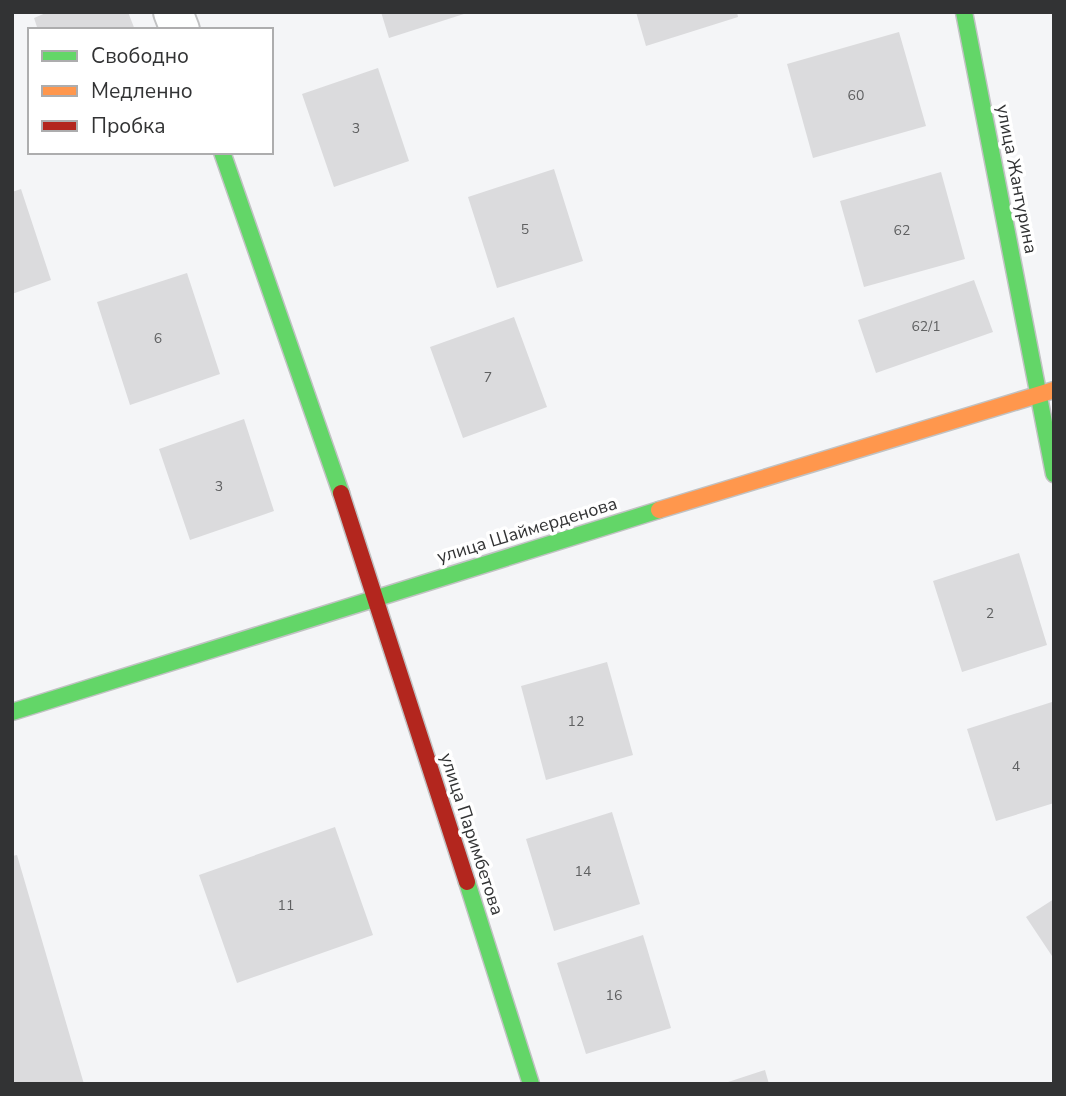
<svg xmlns="http://www.w3.org/2000/svg" width="1066" height="1096" font-family="'Nunito Sans',sans-serif">
  <style>
    .building { fill: #dbdbdd }
    .lines { fill: none; stroke-linecap: round; stroke-linejoin: round }
    .street-casing { stroke: #c1c2c3; stroke-width: 42 }
    .fast-casing { stroke: #c1c2c3; stroke-width: 19 }
    .slow-casing { stroke: #c1c2c3; stroke-width: 19 }
    .jam-casing { stroke: #c1c2c3; stroke-width: 19 }
    .street { stroke: #fdfefe; stroke-width: 38 }
    .fast { stroke: #63d668; stroke-width: 16 }
    .slow { stroke: #ff974d; stroke-width: 16 }
    .jam { stroke: #b3261e; stroke-width: 16 }
    .labels { text-anchor: middle; dominant-baseline: central; stroke-width: 7; stroke-linejoin: round; paint-order: stroke }
    .number-label { font-size: 14px; fill: #5f6061 }
    .street-label { font-size: 18px; fill: #323334; stroke: #fff }
  </style>
  <rect width="100%" height="100%" fill="#f4f5f7"/>
  <path class="building" d="M 48,12 L 128,12 L 135,30 L 38,30 L 34,18 Z
    M 381,12 L 467,12 L 467,13 L 389,38 Z
    M 636,12 L 737,12 L 738,17 L 646,46 Z
    M 899,32 L 926,126 L 813,158 L 787,64 Z
    M 378,68 L 409,161 L 334,187 L 302,94 Z
    M 554,169 L 583,261 L 497,288 L 468,197 Z
    M 941,172 L 965,259 L 864,287 L 840,201 Z
    M 21,189 L 51,280 L 12,294 L 12,192 Z
    M 187,273 L 220,374 L 130,405 L 97,302 Z
    M 974,280 L 993,332 L 876,373 L 858,320 Z
    M 514,317 L 547,407 L 463,438 L 430,347 Z
    M 244,419 L 274,511 L 190,540 L 159,449 Z
    M 1019,553 L 1047,645 L 962,672 L 933,581 Z
    M 607,662 L 633,755 L 546,780 L 521,686 Z
    M 1052,702 L 1054,803 L 996,821 L 967,729 Z
    M 612,812 L 640,904 L 554,931 L 526,839 Z
    M 335,827 L 373,935 L 237,983 L 199,875 Z
    M 17,855 L 84,1084 L 12,1084 L 12,856 Z
    M 1054,899 L 1054,959 L 1026,917 Z
    M 643,935 L 671,1028 L 586,1054 L 557,963 Z
    M 765,1070 L 769,1084 L 725,1084 L 725,1083 Z"/>
  <g class="lines">
    <defs>
      <path id="street" d="M 173,12 L 180,30"/>
      <path id="fast" d="M 964,12 L 1054,474
        M 222,152 L 341,493
        M 12,712 L 659,510
        M 467,882 L 531,1084"/>
      <path id="slow" d="M 659,510 L 1054,390"/>
      <path id="jam" d="M 341,493 L 467,882"/>
    </defs>
    <use href="#street" class="street-casing"/>
    <use href="#fast" class="fast-casing"/>
    <use href="#slow" class="slow-casing"/>
    <use href="#jam" class="jam-casing"/>
    <use href="#street" class="street"/>
    <use href="#fast" class="fast"/>
    <use href="#slow" class="slow"/>
    <use href="#jam" class="jam"/>
  </g>
  <g class="labels">
    <g class="number-label">
      <text x="856" y="95">60</text>
      <text x="356" y="128">3</text>
      <text x="525" y="229">5</text>
      <text x="902" y="230">62</text>
      <text x="926" y="326">62/1</text>
      <text x="158" y="338">6</text>
      <text x="488" y="377">7</text>
      <text x="219" y="486">3</text>
      <text x="990" y="613">2</text>
      <text x="576" y="721">12</text>
      <text x="1016" y="766">4</text>
      <text x="583" y="871">14</text>
      <text x="286" y="905">11</text>
      <text x="614" y="995">16</text>
    </g>
    <g class="street-label">
      <text transform="translate(1017 179) rotate(79)">улица Жантурина</text>
      <text transform="translate(527 530) rotate(-17)">улица Шаймерденова</text>
      <text transform="translate(472 834) rotate(72)">улица Паримбетова</text>
    </g>
  </g>
  <rect width="1066" height="1096" fill="none" stroke="#323334" stroke-width="28"/>
  <rect x="28" y="28" width="245" height="126" fill="#ffffff" stroke="#adadae" stroke-width="2"/>
  <rect x="42" y="51" width="35" height="10" fill="#63d668" stroke="#adadae" stroke-width="2"/>
  <text x="91" y="63" font-size="21" fill="#323334">Свободно</text>
  <rect x="42" y="86" width="35" height="10" fill="#ff974d" stroke="#adadae" stroke-width="2"/>
  <text x="91" y="98" font-size="21" fill="#323334">Медленно</text>
  <rect x="42" y="121" width="35" height="10" fill="#b3261e" stroke="#adadae" stroke-width="2"/>
  <text x="91" y="133" font-size="21" fill="#323334">Пробка</text>
</svg>
